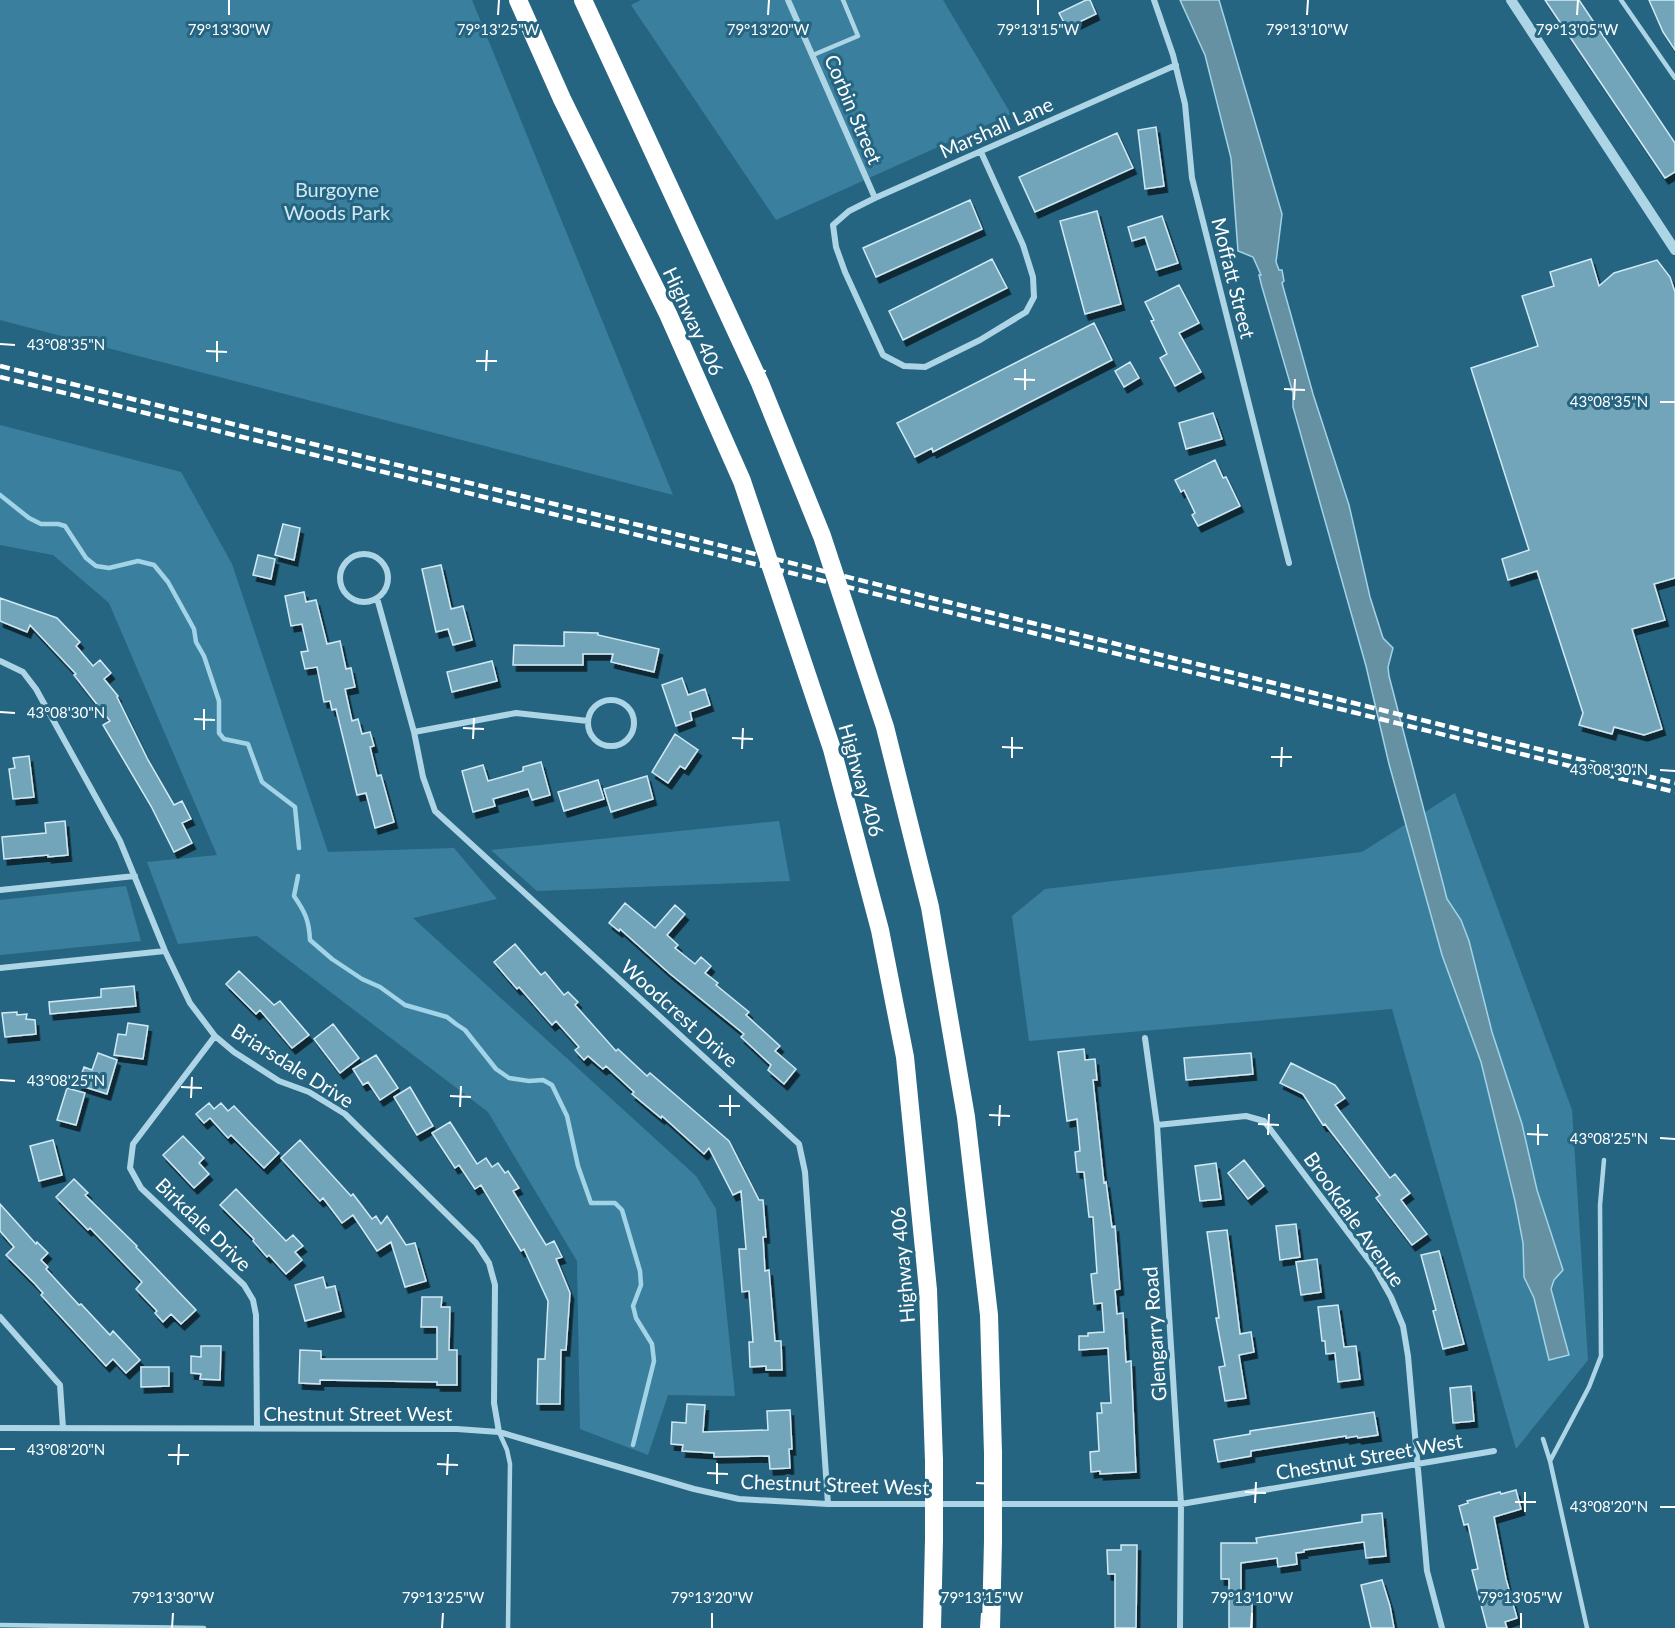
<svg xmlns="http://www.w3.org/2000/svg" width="1675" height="1628" font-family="Lato,sans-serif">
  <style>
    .green { fill: #3a809e }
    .water { fill: #6591a3; stroke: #a2d3e7; stroke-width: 1.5 }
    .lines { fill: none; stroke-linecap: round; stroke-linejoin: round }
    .stream { stroke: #a2d3e7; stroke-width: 4.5 }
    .building { fill: #72a5ba; stroke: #d0eaf5; stroke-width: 1.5; filter: url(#shadow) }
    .service { stroke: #add5e6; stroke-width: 4.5 }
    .minor { stroke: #add5e6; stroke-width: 6 }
    .tertiary { stroke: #add5e6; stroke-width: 10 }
    .motorway { stroke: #fff; stroke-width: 18 }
    .rail { stroke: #fff; stroke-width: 4.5; stroke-dasharray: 10 4.5; stroke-linecap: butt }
    .motorway-bridge { stroke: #fff; stroke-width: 18 }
    .ticks { fill: none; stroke: #fff; stroke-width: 2 }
    .labels { text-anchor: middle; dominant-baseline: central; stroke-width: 6; stroke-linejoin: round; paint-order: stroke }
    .street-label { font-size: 20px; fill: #fff; stroke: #266581 }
    .park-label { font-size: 20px; fill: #d0eaf5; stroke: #266581 }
    .ticks-label { font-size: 15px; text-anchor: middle; fill: #fff; stroke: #266581; stroke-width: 6; stroke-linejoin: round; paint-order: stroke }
  </style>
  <defs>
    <filter id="shadow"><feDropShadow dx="3.5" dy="6" stdDeviation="0" flood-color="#0009"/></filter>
  </defs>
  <rect width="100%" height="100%" fill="#266581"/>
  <path class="green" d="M 0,0 L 472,0 L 673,495 L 0,320 Z
    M 641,0 L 943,0 L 1011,114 L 776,220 L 631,5 Z
    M 0,425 L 181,472 L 232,564 L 328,852 L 454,848 L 497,899 L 413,918 L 696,1176 L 716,1209 L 735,1396 L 668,1395 L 648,1455 L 580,1429 L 577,1261 L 488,1112 L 257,936 L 178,944 L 147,862 L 217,855 L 109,603 L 53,555 L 0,545 Z
    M 1455,793 L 1572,1110 L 1588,1360 L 1516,1449 L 1392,1009 L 1029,1041 L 1012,916 L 1045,889 L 1362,852 Z
    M 779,821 L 790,881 L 537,891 L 491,850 Z
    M 126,886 L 141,941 L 0,955 L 0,900 Z"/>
  <path class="water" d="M 1180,0 L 1219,0 L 1282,214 L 1276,262 L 1279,270 L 1282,270 L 1284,281 L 1282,283 L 1313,394 L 1349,505 L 1370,597 L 1383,638 L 1393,648 L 1388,667 L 1389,676 L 1447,899 L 1461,920 L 1469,941 L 1492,1032 L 1522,1124 L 1537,1190 L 1563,1270 L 1554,1280 L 1551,1289 L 1569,1355 L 1549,1360 L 1534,1298 L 1524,1277 L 1523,1243 L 1515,1201 L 1481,1062 L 1442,955 L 1389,764 L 1366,666 L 1293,407 L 1293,393 L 1262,287 L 1259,275 L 1261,275 L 1253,257 L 1238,251 L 1231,158 L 1205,55 Z"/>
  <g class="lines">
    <path class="stream" d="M 0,495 L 29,518 L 41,524 L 58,524 L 65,526 L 86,558 L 96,566 L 109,568 L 138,561 L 154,565 L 168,582 L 194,629 L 196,642 L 204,656 L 219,701 L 219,733 L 224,739 L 248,744 L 262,782 L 295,807 L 299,848
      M 298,876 L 294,896 C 305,912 309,920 310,940 L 332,959 L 362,979 L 380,987 L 405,1005 L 447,1017 L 456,1024 L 465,1030 L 496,1069 L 509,1078 L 529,1081 L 543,1080 L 552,1085 L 567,1116 L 578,1166 L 591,1203 L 615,1203 L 622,1210 L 640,1271 L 641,1285 L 633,1306 L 636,1318 L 652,1344 L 654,1361 L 633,1445"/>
  </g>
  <path class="building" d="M 1086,0 L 1090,0 L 1096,14 L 1067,28 L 1059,13 Z
    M 1545,0 L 1579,0 L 1675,143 L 1675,172 L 1665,178 Z
    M 1649,0 L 1675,0 L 1675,50 L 1663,32 Z
    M 1156,127 L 1164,186 L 1145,189 L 1138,130 Z
    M 1117,133 L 1133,168 L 1035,212 L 1019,177 Z
    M 970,200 L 982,229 L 876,277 L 863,248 Z
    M 1097,211 L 1121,304 L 1085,314 L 1060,221 Z
    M 1162,216 L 1178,263 L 1156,270 L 1145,237 L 1132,241 L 1128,227 Z
    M 992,259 L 1007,288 L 903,340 L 889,311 Z
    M 1591,259 L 1599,286 L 1614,273 L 1657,260 L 1670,277 L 1675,292 L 1675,578 L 1654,584 L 1665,620 L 1632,629 L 1662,729 L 1644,735 L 1614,727 L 1612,734 L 1579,725 L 1583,713 L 1537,571 L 1508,580 L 1502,559 L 1529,550 L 1471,368 L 1538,346 L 1522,296 L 1554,286 L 1550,272 Z
    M 1179,285 L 1199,323 L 1179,333 L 1201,372 L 1175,386 L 1160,358 L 1167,354 L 1151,321 L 1154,320 L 1145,302 Z
    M 1094,323 L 1112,360 L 933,452 L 932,448 L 915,457 L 897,423 Z
    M 1130,362 L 1139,378 L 1124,387 L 1115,371 Z
    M 1213,413 L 1222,439 L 1186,449 L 1179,423 Z
    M 1215,460 L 1223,478 L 1226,477 L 1240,506 L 1198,526 L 1192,515 L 1195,513 L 1184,490 L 1181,492 L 1175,480 Z
    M 283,524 L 300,528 L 294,560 L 275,555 Z
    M 258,555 L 275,559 L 271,579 L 253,575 Z
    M 441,565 L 451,609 L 463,606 L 472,640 L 453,645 L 448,629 L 436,632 L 422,569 Z
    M 304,592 L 306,602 L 316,600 L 327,644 L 340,641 L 346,669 L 351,668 L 355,687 L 345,689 L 352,721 L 358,719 L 362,734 L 370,732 L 374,746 L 370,747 L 377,776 L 381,775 L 394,822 L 375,828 L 366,793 L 357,795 L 336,709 L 332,710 L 330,701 L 324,702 L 317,667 L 305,669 L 301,652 L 308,651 L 302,624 L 291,626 L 285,596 Z
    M 0,598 L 57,618 L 80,642 L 76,646 L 93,666 L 100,660 L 111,673 L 104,679 L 118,696 L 117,697 L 148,760 L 174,805 L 182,801 L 191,819 L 182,823 L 192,843 L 174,852 L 151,806 L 103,725 L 110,721 L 74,675 L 76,674 L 30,625 L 27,632 L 0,621 Z
    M 564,632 L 598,633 L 598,635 L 659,649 L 654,672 L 611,662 L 613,654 L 583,654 L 583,665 L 513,665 L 514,645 L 564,646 Z
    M 492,661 L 497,681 L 452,692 L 447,672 Z
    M 682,678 L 688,695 L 705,689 L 710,705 L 690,712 L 692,720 L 676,726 L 662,685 Z
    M 675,734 L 698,750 L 685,769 L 680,766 L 668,783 L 652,772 Z
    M 29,756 L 34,797 L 13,799 L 9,769 L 15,768 L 13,758 Z
    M 541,762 L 550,795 L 532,800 L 528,789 L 493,799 L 495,806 L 473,812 L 462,771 L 483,765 L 488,781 L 523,771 L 523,767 Z
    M 647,776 L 653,799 L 611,812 L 604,789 Z
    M 598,780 L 604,799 L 564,811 L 558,792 Z
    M 65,821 L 68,855 L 48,857 L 48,855 L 4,859 L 2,837 L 46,833 L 45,823 Z
    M 625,903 L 655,928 L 675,905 L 685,914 L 667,935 L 678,945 L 675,948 L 695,964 L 701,957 L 711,966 L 705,973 L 718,983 L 716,985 L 749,1012 L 746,1015 L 780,1046 L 775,1051 L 796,1069 L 784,1084 L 768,1070 L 771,1065 L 741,1037 L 744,1034 L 669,973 L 620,929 L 619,931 L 609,923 Z
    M 515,944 L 541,975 L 545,972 L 564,995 L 568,992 L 578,1002 L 575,1005 L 616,1051 L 618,1049 L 647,1076 L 650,1073 L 729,1141 L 759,1200 L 763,1200 L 766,1237 L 763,1237 L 765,1271 L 769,1270 L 775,1341 L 781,1341 L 782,1370 L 766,1370 L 766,1366 L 750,1367 L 749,1342 L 753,1342 L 749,1291 L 742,1292 L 739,1249 L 746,1249 L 741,1191 L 733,1195 L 709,1148 L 704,1154 L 662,1116 L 661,1118 L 632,1094 L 634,1092 L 606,1066 L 603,1069 L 588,1056 L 584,1060 L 575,1050 L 579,1047 L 556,1021 L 552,1025 L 519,987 L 517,989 L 494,962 Z
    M 239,971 L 274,1005 L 280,1001 L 309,1035 L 292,1048 L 260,1010 L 256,1014 L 226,984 Z
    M 134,986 L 136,1006 L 50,1014 L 49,1002 L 101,997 L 101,989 Z
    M 17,1012 L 17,1015 L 27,1014 L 26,1019 L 35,1020 L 36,1034 L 5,1037 L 2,1013 Z
    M 128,1023 L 148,1026 L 143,1059 L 114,1055 L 118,1034 L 126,1035 Z
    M 333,1024 L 359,1058 L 340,1073 L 314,1039 Z
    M 1084,1049 L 1085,1060 L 1095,1059 L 1097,1080 L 1093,1080 L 1104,1183 L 1106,1182 L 1112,1227 L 1115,1226 L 1120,1289 L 1115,1290 L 1117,1314 L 1123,1313 L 1126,1362 L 1131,1361 L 1136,1472 L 1100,1474 L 1100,1471 L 1091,1472 L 1090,1452 L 1099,1451 L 1097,1413 L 1102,1413 L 1101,1403 L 1111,1403 L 1108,1348 L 1079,1350 L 1079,1336 L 1088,1336 L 1088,1333 L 1104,1332 L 1102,1303 L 1094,1304 L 1091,1274 L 1097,1273 L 1093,1217 L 1089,1217 L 1084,1172 L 1077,1172 L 1075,1152 L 1080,1151 L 1077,1119 L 1067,1121 L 1058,1052 Z
    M 98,1053 L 117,1060 L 107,1094 L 78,1085 L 84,1067 L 92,1070 Z
    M 1251,1053 L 1253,1074 L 1186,1080 L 1184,1058 Z
    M 376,1055 L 398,1088 L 380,1100 L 368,1082 L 363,1085 L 353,1069 Z
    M 1291,1063 L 1335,1085 L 1345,1098 L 1335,1105 L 1390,1178 L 1395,1174 L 1410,1193 L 1401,1200 L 1427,1234 L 1412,1245 L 1376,1198 L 1380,1195 L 1373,1186 L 1325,1124 L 1323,1125 L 1303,1094 L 1280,1083 Z
    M 410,1087 L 433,1126 L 417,1135 L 394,1097 Z
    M 67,1088 L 85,1093 L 76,1125 L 57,1120 Z
    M 209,1103 L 214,1109 L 221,1103 L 228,1111 L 234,1106 L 279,1153 L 264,1168 L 231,1135 L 228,1138 L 210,1118 L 204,1123 L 196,1114 Z
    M 450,1122 L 477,1164 L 486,1158 L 492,1167 L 498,1163 L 505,1173 L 508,1171 L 519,1188 L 513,1191 L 546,1245 L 554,1241 L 562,1257 L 556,1259 L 570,1293 L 566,1350 L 561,1350 L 560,1404 L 537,1404 L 538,1359 L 545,1359 L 548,1301 L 524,1249 L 521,1251 L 481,1185 L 475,1189 L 459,1165 L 455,1168 L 432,1133 Z
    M 183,1136 L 204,1158 L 199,1163 L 209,1174 L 194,1188 L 163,1155 Z
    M 53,1140 L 62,1175 L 39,1181 L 30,1146 Z
    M 300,1140 L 351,1196 L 353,1194 L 372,1219 L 376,1216 L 381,1224 L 387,1216 L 406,1245 L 415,1243 L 426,1281 L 405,1287 L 391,1242 L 377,1251 L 353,1215 L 342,1223 L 323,1198 L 320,1201 L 281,1158 Z
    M 1244,1160 L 1264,1186 L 1248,1199 L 1228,1173 Z
    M 1216,1163 L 1221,1199 L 1200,1201 L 1195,1166 Z
    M 74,1179 L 88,1193 L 85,1195 L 137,1246 L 136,1247 L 196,1310 L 181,1324 L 171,1314 L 163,1322 L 155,1313 L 157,1311 L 136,1289 L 142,1282 L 90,1228 L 88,1230 L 56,1197 Z
    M 236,1189 L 286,1241 L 293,1235 L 303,1246 L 295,1252 L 302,1260 L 286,1274 L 269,1255 L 267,1257 L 253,1241 L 254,1239 L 220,1205 Z
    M 0,1204 L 36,1244 L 37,1242 L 48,1253 L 41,1260 L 48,1267 L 46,1269 L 79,1305 L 81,1304 L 110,1335 L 113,1331 L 140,1360 L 126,1373 L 113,1359 L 106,1366 L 41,1295 L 43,1293 L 35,1284 L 6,1255 L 14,1247 L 0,1231 Z
    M 1296,1224 L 1300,1257 L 1280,1260 L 1276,1226 Z
    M 1227,1230 L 1240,1334 L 1251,1332 L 1254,1352 L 1239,1355 L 1246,1398 L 1225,1401 L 1219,1367 L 1225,1366 L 1216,1318 L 1219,1318 L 1207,1232 Z
    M 1439,1251 L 1464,1344 L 1443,1349 L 1433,1311 L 1436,1310 L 1421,1255 Z
    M 1317,1259 L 1321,1292 L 1301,1295 L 1296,1262 Z
    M 323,1277 L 326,1288 L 335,1286 L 341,1311 L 305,1321 L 295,1285 Z
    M 422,1297 L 442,1297 L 441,1307 L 450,1307 L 449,1350 L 457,1350 L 457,1385 L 437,1385 L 437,1382 L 320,1380 L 320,1384 L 299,1383 L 300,1350 L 321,1351 L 321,1359 L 437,1359 L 437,1327 L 421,1327 Z
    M 1338,1305 L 1344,1347 L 1356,1346 L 1360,1379 L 1338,1382 L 1335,1353 L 1326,1354 L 1325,1341 L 1322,1341 L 1318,1307 Z
    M 201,1346 L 221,1346 L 220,1380 L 200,1379 L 201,1374 L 191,1373 L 191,1356 L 201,1357 Z
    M 141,1367 L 169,1367 L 169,1386 L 141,1387 Z
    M 1471,1386 L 1474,1421 L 1453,1423 L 1450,1388 Z
    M 687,1404 L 705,1405 L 703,1432 L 768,1430 L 767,1411 L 790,1410 L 792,1449 L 789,1449 L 790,1468 L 770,1469 L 769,1456 L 714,1457 L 714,1453 L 682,1451 L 683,1445 L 671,1444 L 672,1422 L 686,1423 Z
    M 1374,1412 L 1378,1435 L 1358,1438 L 1357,1436 L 1346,1438 L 1346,1436 L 1251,1451 L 1251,1456 L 1218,1462 L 1214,1440 L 1250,1434 L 1250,1431 Z
    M 1516,1490 L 1521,1509 L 1494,1517 L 1506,1579 L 1517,1618 L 1505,1622 L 1507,1628 L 1487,1628 L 1472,1570 L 1478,1569 L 1468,1524 L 1464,1525 L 1459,1506 L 1468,1503 L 1467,1501 L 1500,1492 L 1501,1494 Z
    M 1382,1513 L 1386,1556 L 1366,1558 L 1364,1542 L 1304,1550 L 1304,1552 L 1296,1553 L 1297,1564 L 1278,1567 L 1277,1558 L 1241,1563 L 1241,1600 L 1252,1600 L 1252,1628 L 1229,1628 L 1229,1579 L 1221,1579 L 1221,1543 L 1257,1543 L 1256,1538 L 1362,1522 L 1362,1515 Z
    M 1121,1545 L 1137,1545 L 1136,1628 L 1115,1628 L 1115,1574 L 1108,1574 L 1107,1550 L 1121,1550 Z
    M 1382,1580 L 1390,1606 L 1394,1628 L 1371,1628 L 1361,1585 Z"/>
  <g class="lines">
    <path class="service" d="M 1621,0 L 1675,78
      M 813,55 L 858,36 L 843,0
      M 499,1432 L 507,1450 L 510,1464 L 508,1628
      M 1543,1439 L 1550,1461 L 1587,1628
      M 1550,1461 L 1589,1387 L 1601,1356 L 1600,1205 L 1604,1160
      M 0,1625 L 204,1628"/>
    <path class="minor" d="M 788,0 L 875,198
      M 1154,0 L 1173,55 L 1185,104 L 1192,178 L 1289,563
      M 981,152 L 1023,245 L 1033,277 L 1034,297 L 1026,312 L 980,340 L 925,367 L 904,366 L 883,355 L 845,272 L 836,247 L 833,225 L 849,211 L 875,198 L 1176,65
      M340 578a24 24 0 1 1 48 0a24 24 0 1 1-48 0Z
      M 377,598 L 414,732 L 423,777 L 435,811 L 799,1144 L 805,1172 L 828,1504
      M 0,661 L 23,672 L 36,689 L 120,841 L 165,951 L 190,1003 L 215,1036 L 234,1052 L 279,1081 L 309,1092 L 345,1114 L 476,1243 L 489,1263 L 495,1285 L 494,1403 L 499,1432
      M588 723a23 23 0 1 1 46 0a23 23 0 1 1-46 0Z
      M 414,732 L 516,713 L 588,721
      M 0,890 L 135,876
      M 0,968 L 165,951
      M 215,1036 L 133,1144 L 130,1168 L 141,1188 L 244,1285 L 253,1300 L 256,1315 L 257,1428
      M 1145,1038 L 1157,1125 L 1181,1504 L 1180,1628
      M 1157,1125 L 1246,1116 L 1264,1121 L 1374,1267 L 1391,1297 L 1403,1326 L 1408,1356 L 1427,1571 L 1442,1628
      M 0,1317 L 60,1385 L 63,1428
      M 0,1428 L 457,1429 L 499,1432 L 694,1489 L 739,1499 L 828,1504 L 1181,1504 L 1494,1451"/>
    <path class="tertiary" d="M 1511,0 L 1675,250"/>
    <path class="motorway" d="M 518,0 L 562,99 L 668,314 L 742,481 L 832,749 L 880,930 L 905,1057 L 928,1290 L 934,1461
      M 583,0 L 760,383 L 822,536 L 885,727 L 930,907 L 966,1117 L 989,1315 L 993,1453
      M 932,1628 L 934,1539
      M 991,1628 L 993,1541"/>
    <path class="rail" d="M 0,366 L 1675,783
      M 0,377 L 1675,792"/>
    <path class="motorway-bridge" d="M 993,1453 L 993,1541
      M 934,1539 L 934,1461"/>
  </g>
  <path class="ticks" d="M 229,15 L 229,0M 498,15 L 499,0M 768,15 L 769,0M 1038,15 L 1038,0M 1307,15 L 1308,0M 1577,15 L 1578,0M 0,344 L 15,345M 206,351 L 227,352M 476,361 L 497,361M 217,362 L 217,341M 745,370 L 766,371M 486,371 L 487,350M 1014,379 L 1035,380M 755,381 L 756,360M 1284,389 L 1305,390M 1025,390 L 1025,369M 1294,400 L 1295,379M 1660,402 L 1675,402M 0,712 L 15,713M 194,719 L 215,720M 463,728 L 484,729M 204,730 L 204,709M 732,738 L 753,739M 473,739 L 474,718M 1002,747 L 1023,748M 742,749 L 743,728M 1271,757 L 1292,757M 1012,758 L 1012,737M 1281,767 L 1282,747M 1660,770 L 1675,771M 0,1080 L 15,1081M 181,1087 L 202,1088M 450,1096 L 471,1097M 191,1098 L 192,1077M 719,1106 L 740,1106M 460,1107 L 461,1086M 989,1115 L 1010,1116M 730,1116 L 730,1095M 1258,1124 L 1279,1125M 999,1126 L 1000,1105M 1527,1134 L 1548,1135M 1268,1135 L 1269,1114M 1660,1138 L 1675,1139M 1538,1145 L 1538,1124M 0,1449 L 15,1449M 168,1455 L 189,1455M 437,1464 L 458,1465M 178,1465 L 179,1444M 707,1473 L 728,1474M 447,1475 L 448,1454M 976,1483 L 997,1484M 717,1484 L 717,1463M 1245,1492 L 1266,1493M 986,1494 L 987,1473M 1515,1502 L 1536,1502M 1255,1503 L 1256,1482M 1660,1507 L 1675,1507M 1525,1512 L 1525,1492M 172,1628 L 173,1613M 442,1628 L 443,1613M 712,1628 L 712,1613M 981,1628 L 982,1613M 1251,1628 L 1252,1613M 1521,1628 L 1521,1613"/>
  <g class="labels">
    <g class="street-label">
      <text transform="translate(854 109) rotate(67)">Corbin Street</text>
      <text transform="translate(996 127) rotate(-24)">Marshall Lane</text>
      <text transform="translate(1234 278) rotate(76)">Moffatt Street</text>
      <text transform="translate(694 321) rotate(65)">Highway 406</text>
      <text transform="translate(862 780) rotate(74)">Highway 406</text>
      <text transform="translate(680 1013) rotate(42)">Woodcrest Drive</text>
      <text transform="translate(293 1065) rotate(32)">Briarsdale Drive</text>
      <text transform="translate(1355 1219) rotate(55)">Brookdale Avenue</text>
      <text transform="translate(204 1224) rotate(44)">Birkdale Drive</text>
      <text transform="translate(902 1265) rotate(-95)">Highway 406</text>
      <text transform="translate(1154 1334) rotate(-94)">Glengarry Road</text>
      <text x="358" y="1413">Chestnut Street West</text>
      <text transform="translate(1369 1456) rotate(-10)">Chestnut Street West</text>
      <text transform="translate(835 1484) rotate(2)">Chestnut Street West</text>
    </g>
    <g class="park-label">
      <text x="337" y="189">Burgoyne<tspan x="337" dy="23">Woods Park</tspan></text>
    </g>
  </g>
  <g class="ticks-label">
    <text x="229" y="35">79°13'30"W</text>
    <text x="498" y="35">79°13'25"W</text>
    <text x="768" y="35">79°13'20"W</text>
    <text x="1038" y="35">79°13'15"W</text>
    <text x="1307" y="35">79°13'10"W</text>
    <text x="1577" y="35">79°13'05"W</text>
    <text x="66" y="350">43°08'35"N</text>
    <text x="1609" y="407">43°08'35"N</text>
    <text x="66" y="718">43°08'30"N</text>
    <text x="1609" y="775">43°08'30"N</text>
    <text x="66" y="1086">43°08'25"N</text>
    <text x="1609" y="1144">43°08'25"N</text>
    <text x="66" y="1455">43°08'20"N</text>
    <text x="1609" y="1512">43°08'20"N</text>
    <text x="173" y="1603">79°13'30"W</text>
    <text x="443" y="1603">79°13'25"W</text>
    <text x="712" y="1603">79°13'20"W</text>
    <text x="982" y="1603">79°13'15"W</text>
    <text x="1252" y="1603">79°13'10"W</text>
    <text x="1521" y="1603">79°13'05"W</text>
  </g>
</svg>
